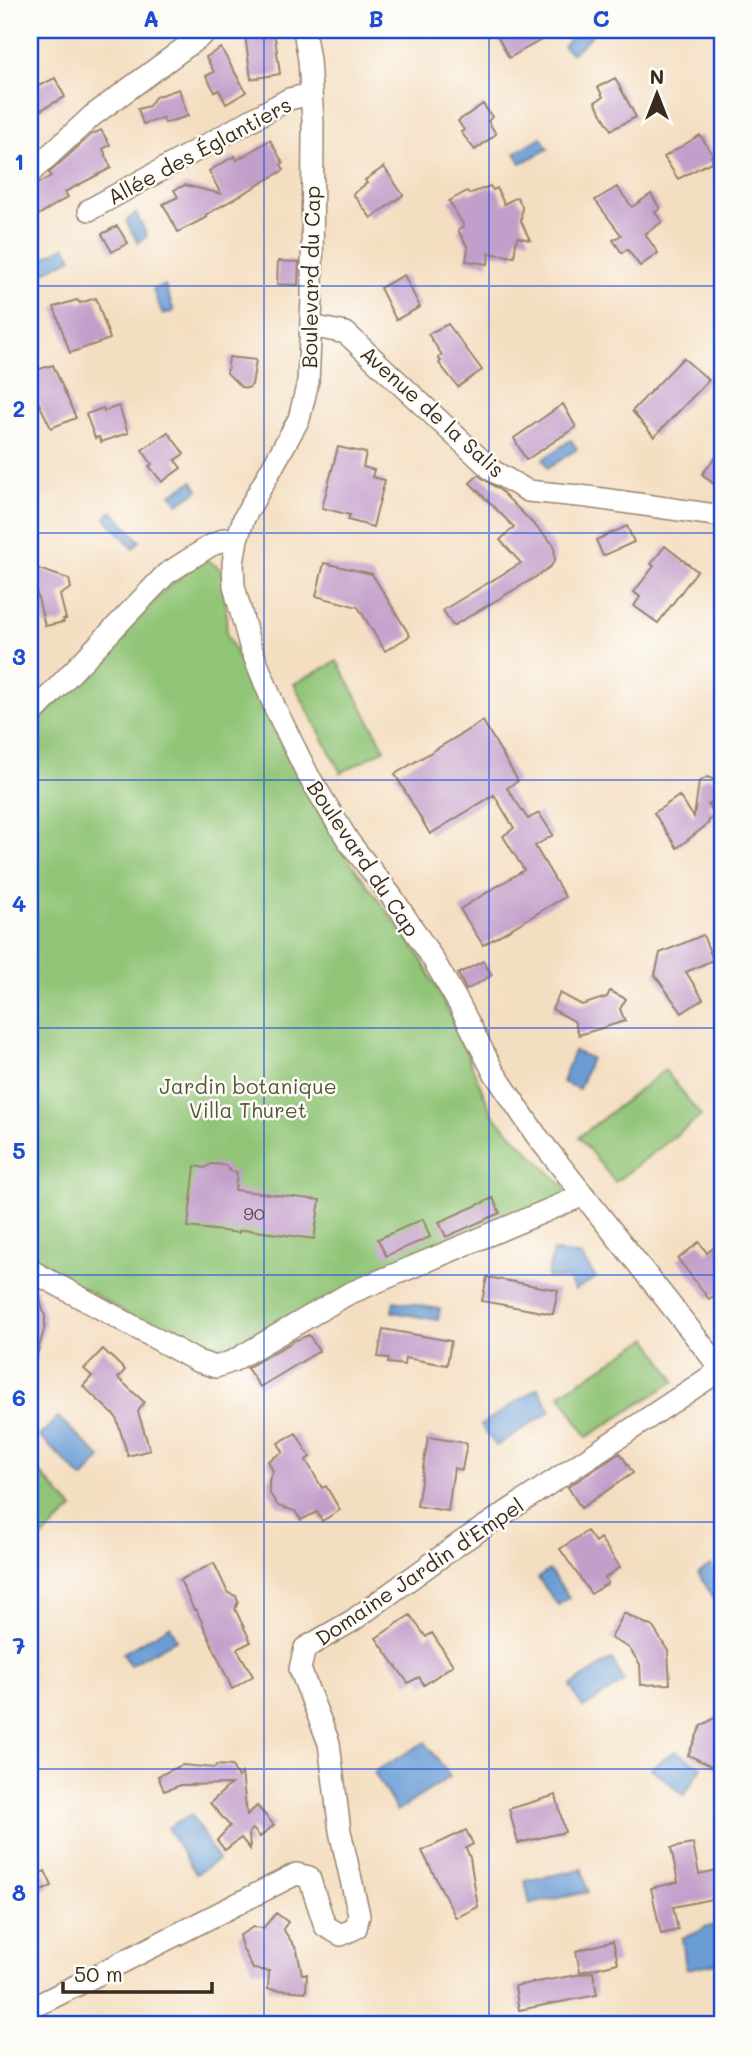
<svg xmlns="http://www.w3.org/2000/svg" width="752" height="2055" font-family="Mali,sans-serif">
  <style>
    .green { fill: #90c476; stroke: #66774a; stroke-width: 2 }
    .water { fill: #6b9dd6; stroke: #53647a; stroke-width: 2 }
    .building { fill: #c29eca }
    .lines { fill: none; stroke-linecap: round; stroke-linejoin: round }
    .minor-casing { stroke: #988470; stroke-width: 24 }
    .minor { stroke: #fff; stroke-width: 21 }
    .grid { fill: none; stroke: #1d4ed8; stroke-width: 2; stroke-opacity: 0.55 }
    .labels { text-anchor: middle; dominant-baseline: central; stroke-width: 5; stroke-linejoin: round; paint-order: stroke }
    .number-label { font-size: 18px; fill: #5d4749 }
    .street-label { font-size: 21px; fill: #3b2a1e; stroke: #fdfcf7 }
    .park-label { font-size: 21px; fill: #545838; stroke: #fdfcf7 }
    .neatline { fill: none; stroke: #1d4ed8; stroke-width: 2.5 }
    .grid-label { font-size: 23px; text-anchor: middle; font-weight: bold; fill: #1d4ed8 }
  </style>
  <rect width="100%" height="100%" fill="#fdfcf7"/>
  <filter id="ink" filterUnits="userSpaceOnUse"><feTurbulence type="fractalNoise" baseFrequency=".0143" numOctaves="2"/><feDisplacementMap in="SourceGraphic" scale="14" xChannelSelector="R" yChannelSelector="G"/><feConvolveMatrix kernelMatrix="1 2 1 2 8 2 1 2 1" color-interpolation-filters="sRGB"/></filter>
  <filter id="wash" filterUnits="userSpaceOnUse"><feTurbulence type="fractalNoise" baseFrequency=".00686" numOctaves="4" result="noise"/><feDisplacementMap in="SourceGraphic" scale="28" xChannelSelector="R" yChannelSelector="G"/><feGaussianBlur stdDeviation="1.57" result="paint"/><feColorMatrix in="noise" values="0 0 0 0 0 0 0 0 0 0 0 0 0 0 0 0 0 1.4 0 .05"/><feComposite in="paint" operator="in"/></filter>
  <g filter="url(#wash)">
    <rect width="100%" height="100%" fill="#f4dec1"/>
    <path class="green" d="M 204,558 L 224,571 L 227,635 L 299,779 L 346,856 L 418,953 L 451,1016 L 492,1114 L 565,1188 L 565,1194 L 219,1359 L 196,1355 L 30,1256 L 30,730 L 167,588 Z
      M 337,661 L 385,749 L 341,773 L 294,684 Z
      M 665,1070 L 701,1116 L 615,1182 L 579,1137 Z
      M 648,1338 L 675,1381 L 587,1437 L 560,1394 Z
      M 30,1462 L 73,1509 L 34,1545 L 30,1540 Z"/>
    <path class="water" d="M 579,30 L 591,30 L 591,36 L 572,54 L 563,46 Z
      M 541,137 L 548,149 L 521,163 L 515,153 Z
      M 136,213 L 147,236 L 138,243 L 126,221 Z
      M 65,246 L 72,258 L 43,273 L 37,262 Z
      M 165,285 L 174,311 L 163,315 L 153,289 Z
      M 571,440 L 577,449 L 548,468 L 543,459 Z
      M 193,481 L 198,490 L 178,504 L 171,494 Z
      M 112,511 L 140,541 L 133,548 L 105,518 Z
      M 574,1051 L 591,1058 L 579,1089 L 562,1082 Z
      M 553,1251 L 581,1256 L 596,1278 L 575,1290 L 568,1279 L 547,1277 Z
      M 394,1301 L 440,1309 L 438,1320 L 392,1312 Z
      M 538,1388 L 551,1411 L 496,1446 L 481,1425 Z
      M 58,1417 L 101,1458 L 83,1479 L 39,1436 Z
      M 711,1565 L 722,1584 L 722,1591 L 713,1597 L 698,1573 Z
      M 549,1570 L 569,1597 L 558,1605 L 538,1578 Z
      M 170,1626 L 177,1639 L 130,1665 L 123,1653 Z
      M 612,1659 L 624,1682 L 583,1708 L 570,1686 Z
      M 425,1742 L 450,1777 L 397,1811 L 374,1772 Z
      M 675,1751 L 702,1767 L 684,1795 L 651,1768 Z
      M 191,1814 L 218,1860 L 196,1874 L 167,1828 Z
      M 582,1869 L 588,1892 L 530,1904 L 525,1881 Z
      M 707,1926 L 722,1926 L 722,1962 L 686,1969 L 682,1938 L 696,1933 Z"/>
    <g id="blocks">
      <path class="building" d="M 253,30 L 274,30 L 280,74 L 251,79 L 245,35 L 253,35 Z
        M 494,30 L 559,30 L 509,58 Z
        M 221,48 L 246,92 L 226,104 L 219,90 L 215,92 L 206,76 L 214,72 L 206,57 Z
        M 55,78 L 65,97 L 39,111 L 35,104 L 30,106 L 30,90 Z
        M 615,78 L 636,117 L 611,130 L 595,102 L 603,97 L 598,87 Z
        M 179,89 L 188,116 L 165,123 L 163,118 L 143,124 L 138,109 L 149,106 L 155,97 Z
        M 483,104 L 492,117 L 488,121 L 496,134 L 475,150 L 461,132 L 464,130 L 458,121 Z
        M 101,130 L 110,145 L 103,149 L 111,168 L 65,192 L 68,197 L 30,220 L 30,188 L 51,176 L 49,173 L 91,135 Z
        M 700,135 L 713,155 L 711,156 L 713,161 L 678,179 L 664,157 Z
        M 270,140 L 283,163 L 281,165 L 284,170 L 206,215 L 207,217 L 178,232 L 163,204 L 178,197 L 174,190 L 185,185 L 221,194 L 209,171 L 235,156 L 237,160 Z
        M 384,167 L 403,195 L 371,218 L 353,194 L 367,183 L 365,180 Z
        M 490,186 L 493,190 L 497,188 L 504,204 L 517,197 L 522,206 L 521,221 L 530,240 L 517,237 L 514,257 L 489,253 L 488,264 L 466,261 L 468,248 L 458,230 L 464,226 L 449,201 L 467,191 L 469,194 Z
        M 617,187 L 632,207 L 651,194 L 660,209 L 655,212 L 662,222 L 645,234 L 658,253 L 640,266 L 627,249 L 622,253 L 613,240 L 621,235 L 595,200 Z
        M 117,226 L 128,243 L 112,252 L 102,234 Z
        M 278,261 L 299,262 L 298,285 L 277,284 Z
        M 404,275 L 420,307 L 396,320 L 380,288 Z
        M 96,298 L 110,339 L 70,353 L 54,307 L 77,300 L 80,303 Z
        M 448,324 L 482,370 L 458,387 L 439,363 L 441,361 L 438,358 L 442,355 L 428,334 Z
        M 229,357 L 256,360 L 252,385 L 248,388 L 241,387 L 227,373 Z
        M 683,358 L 709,380 L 654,437 L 632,411 Z
        M 53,365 L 76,418 L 51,428 L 30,385 L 30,377 L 38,374 L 36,370 Z
        M 563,404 L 576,427 L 526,460 L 514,438 Z
        M 119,406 L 128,433 L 101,442 L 99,437 L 95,438 L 86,414 L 103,408 L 104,411 Z
        M 168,432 L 184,454 L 175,460 L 181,468 L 162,482 L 149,466 L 152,464 L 142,450 Z
        M 338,447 L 366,453 L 363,467 L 374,470 L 372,477 L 385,480 L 373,527 L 348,520 L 350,515 L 322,508 Z
        M 722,450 L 722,474 L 714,484 L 702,474 Z
        M 478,475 L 501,491 L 554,545 L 555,560 L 551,566 L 539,575 L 453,626 L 443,610 L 521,563 L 500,540 L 514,527 L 470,483 Z
        M 627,526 L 634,542 L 603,556 L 596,540 Z
        M 665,546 L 697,571 L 658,623 L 634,606 L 640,597 L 634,592 L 654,566 L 651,564 Z
        M 324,563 L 372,574 L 410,636 L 385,651 L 358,607 L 316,596 Z
        M 30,566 L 69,579 L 71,588 L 60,595 L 66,619 L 63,619 L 64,622 L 45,626 Z
        M 483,721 L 518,781 L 507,788 L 528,819 L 539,813 L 553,835 L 535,846 L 565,897 L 483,945 L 460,909 L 524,870 L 503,836 L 514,828 L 494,795 L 430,834 L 395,774 Z
        M 707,777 L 715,780 L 721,788 L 720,796 L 708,805 L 716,815 L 709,820 L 708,824 L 677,848 L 654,813 L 679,796 L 694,817 L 699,782 Z
        M 703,935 L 713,960 L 686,972 L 703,999 L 682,1013 L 655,975 L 660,953 Z
        M 483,961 L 492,975 L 466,990 L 458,974 Z
        M 610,991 L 626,999 L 620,1009 L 625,1021 L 579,1035 L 574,1021 L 552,1009 L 560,993 L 582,1005 L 607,997 Z
        M 211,1164 L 225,1165 L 230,1171 L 237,1172 L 235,1190 L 320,1200 L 314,1239 L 248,1230 L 239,1231 L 239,1233 L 188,1227 L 195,1166 L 205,1168 Z
        M 493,1198 L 500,1213 L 446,1237 L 439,1222 Z
        M 423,1219 L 430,1237 L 386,1256 L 378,1239 Z
        M 722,1241 L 722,1290 L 709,1299 L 678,1259 L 699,1242 L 707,1253 Z
        M 487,1277 L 558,1290 L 553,1314 L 482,1301 Z
        M 30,1285 L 36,1288 L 45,1316 L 45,1326 L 34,1365 L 30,1364 Z
        M 383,1329 L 451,1341 L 447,1365 L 405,1358 L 404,1365 L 388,1363 L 389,1358 L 378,1357 Z
        M 309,1335 L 319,1351 L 260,1387 L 247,1368 L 296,1340 Z
        M 103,1349 L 125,1370 L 118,1378 L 144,1402 L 138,1412 L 150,1450 L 128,1456 L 116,1417 L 83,1386 L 92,1376 L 84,1369 Z
        M 296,1433 L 310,1457 L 306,1460 L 322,1488 L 326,1486 L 340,1510 L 322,1521 L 317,1512 L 301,1520 L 295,1511 L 278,1506 L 269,1492 L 269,1480 L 273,1471 L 268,1461 L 283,1452 L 278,1443 Z
        M 428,1437 L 467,1443 L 462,1470 L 454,1468 L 448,1511 L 417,1506 Z
        M 620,1453 L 633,1473 L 581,1508 L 568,1487 Z
        M 587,1531 L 595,1542 L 600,1538 L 620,1567 L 605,1578 L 608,1583 L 591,1594 L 560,1549 Z
        M 214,1563 L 228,1593 L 236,1596 L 238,1602 L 235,1609 L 251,1642 L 237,1649 L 253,1676 L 232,1689 L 196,1609 L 194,1610 L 180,1580 Z
        M 624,1613 L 653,1627 L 668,1651 L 670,1684 L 641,1685 L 640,1664 L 629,1648 L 611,1638 Z
        M 410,1615 L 426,1637 L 432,1633 L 453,1665 L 424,1685 L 419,1677 L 408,1683 L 376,1638 Z
        M 718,1716 L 720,1736 L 722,1737 L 722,1771 L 688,1755 L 701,1726 Z
        M 182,1765 L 215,1768 L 216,1765 L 232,1766 L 238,1777 L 242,1773 L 247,1815 L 257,1806 L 274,1825 L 260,1837 L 253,1829 L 249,1832 L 250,1849 L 241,1838 L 225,1850 L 217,1840 L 230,1826 L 210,1803 L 231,1784 L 181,1785 L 164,1791 L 158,1776 Z
        M 556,1795 L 565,1832 L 518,1843 L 509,1809 Z
        M 466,1830 L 473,1844 L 466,1848 L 470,1858 L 478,1907 L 456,1918 L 422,1851 Z
        M 693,1844 L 699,1874 L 722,1869 L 722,1897 L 673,1907 L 678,1930 L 661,1934 L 651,1888 L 678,1882 L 671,1848 Z
        M 45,1871 L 52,1886 L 35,1894 L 30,1878 Z
        M 276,1913 L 288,1922 L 283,1929 L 297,1950 L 302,1974 L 307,1974 L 306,1992 L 268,1989 L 269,1971 L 253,1969 L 242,1947 L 239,1936 L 253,1927 L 263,1928 Z
        M 613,1941 L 618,1963 L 580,1972 L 576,1951 Z
        M 593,1972 L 597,1995 L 519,2010 L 515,1986 Z"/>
    </g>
  </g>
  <g filter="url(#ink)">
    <use href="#blocks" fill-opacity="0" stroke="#988470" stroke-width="2"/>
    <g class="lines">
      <defs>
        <path id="minor" d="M 304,30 L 309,60 L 313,121 L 312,298 L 308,382 L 299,419 L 244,518 L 237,539 L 233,563 L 234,586 L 250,646 L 275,708 L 308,775 L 349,842 L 392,897 L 431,956 L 459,1004 L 493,1071 L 536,1135 L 722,1370
          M 30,173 L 92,116 L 209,30
          M 89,210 L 289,99 L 311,94
          M 311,326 L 346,333 L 493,471 L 528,491 L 588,497 L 722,516
          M 30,716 L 166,574 L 210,546 L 225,539 L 237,539
          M 30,1270 L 197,1361 L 216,1367 L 233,1361 L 348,1294 L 584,1195
          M 30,2009 L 296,1874 L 309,1877 L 325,1926 L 341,1935 L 356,1928 L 359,1915 L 340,1831 L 329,1743 L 300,1669 L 305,1648 L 352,1621 L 460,1543 L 722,1369"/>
      </defs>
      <use href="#minor" class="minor-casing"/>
      <use href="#minor" class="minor"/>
    </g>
  </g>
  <path class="grid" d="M 264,30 L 264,2025M 489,30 L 489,2025M 30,286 L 722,286M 30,533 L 722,533M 30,780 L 722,780M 30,1028 L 722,1028M 30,1275 L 722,1275M 30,1522 L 722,1522M 30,1769 L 722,1769"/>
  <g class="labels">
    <g class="number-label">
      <text x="254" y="1213">90</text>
    </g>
    <g class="street-label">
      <text transform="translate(199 150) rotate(-28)">Allée des Églantiers</text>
      <text transform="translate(310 277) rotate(-89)">Boulevard du Cap</text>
      <text transform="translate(433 411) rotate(42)">Avenue de la Salis</text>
      <text transform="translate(364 858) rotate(56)">Boulevard du Cap</text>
      <text transform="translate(419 1571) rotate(-34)">Domaine Jardin d'Empel</text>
    </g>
    <g class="park-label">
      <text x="248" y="1085">Jardin botanique<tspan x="248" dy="24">Villa Thuret</tspan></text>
    </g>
  </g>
  <rect width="752" height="2055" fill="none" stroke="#fdfcf7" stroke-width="77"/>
  <g transform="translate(657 94)" stroke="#fdfcf7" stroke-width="5" paint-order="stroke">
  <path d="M0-5L12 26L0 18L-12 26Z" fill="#3b2a1e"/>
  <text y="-10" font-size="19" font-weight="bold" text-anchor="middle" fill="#3b2a1e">N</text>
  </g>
  <path d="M63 1982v10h149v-10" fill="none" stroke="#3b2a1e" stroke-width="3.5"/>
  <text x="74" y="1982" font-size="21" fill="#3b2a1e" stroke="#fdfcf7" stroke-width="5" paint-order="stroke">50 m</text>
  <rect x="38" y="38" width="676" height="1978" class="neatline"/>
  <g class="grid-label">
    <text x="151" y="27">A</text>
    <text x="376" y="27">B</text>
    <text x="601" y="27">C</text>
    <text x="19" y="170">1</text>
    <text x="19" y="417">2</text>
    <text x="19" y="665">3</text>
    <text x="19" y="912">4</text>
    <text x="19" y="1159">5</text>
    <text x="19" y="1406">6</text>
    <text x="19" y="1654">7</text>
    <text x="19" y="1901">8</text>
  </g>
</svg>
